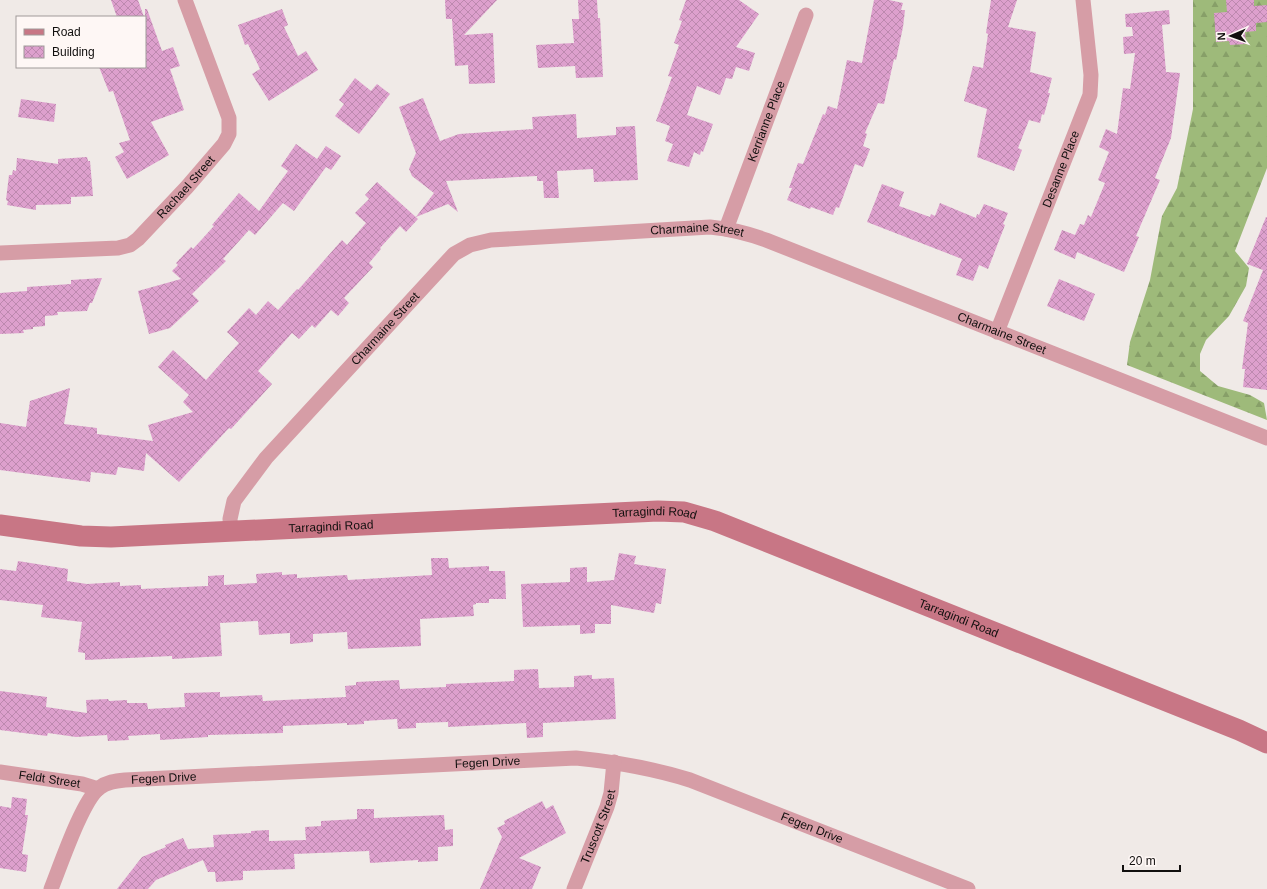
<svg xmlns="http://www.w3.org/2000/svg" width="1267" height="889" font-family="Helvetica,sans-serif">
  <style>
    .forest { fill: url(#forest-firs) }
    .building { fill: url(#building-cross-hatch) }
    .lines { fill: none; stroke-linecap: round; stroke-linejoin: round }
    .street { stroke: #d69da6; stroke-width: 15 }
    .secondary { stroke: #c87685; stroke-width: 21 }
    .labels { text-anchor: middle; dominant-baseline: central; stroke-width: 3.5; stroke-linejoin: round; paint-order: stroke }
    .street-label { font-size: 12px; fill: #110f0e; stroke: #fef7f5 }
  </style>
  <defs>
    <pattern id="forest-firs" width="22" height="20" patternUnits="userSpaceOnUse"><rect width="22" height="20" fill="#9eba7a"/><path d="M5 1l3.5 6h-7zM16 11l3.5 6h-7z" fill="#879f68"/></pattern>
    <pattern id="building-cross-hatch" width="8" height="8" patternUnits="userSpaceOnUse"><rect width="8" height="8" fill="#dda0cd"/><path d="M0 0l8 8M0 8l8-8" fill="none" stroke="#bd89af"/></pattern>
  </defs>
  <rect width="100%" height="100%" fill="#f0eae7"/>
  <path class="forest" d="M 1193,0 L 1267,0 L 1267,168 L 1235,251 L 1249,268 L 1246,286 L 1229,316 L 1206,340 L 1200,354 L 1200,371 L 1218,386 L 1250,395 L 1264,403 L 1267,420 L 1127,365 L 1130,342 L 1150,280 L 1162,216 L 1177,188 L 1193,109 Z"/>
  <path class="building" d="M 111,0 L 138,0 L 144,17 L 117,17 Z
    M 445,0 L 497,0 L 464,35 L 493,33 L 495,83 L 469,84 L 468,65 L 455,66 L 452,19 L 446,19 Z
    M 578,0 L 597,0 L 598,18 L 600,18 L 603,77 L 576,78 L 575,66 L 538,68 L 536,45 L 574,43 L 572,19 L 579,19 Z
    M 686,0 L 739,0 L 759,14 L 736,47 L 755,53 L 749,71 L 736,67 L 732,79 L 726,78 L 720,95 L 697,86 L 687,115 L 713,124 L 703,152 L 701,151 L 700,155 L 694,152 L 689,167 L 667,161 L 673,144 L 665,141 L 670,126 L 656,121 L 672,77 L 668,76 L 679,45 L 674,43 L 682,21 L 679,20 Z
    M 874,0 L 889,0 L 903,3 L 901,10 L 905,10 L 903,27 L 896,60 L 894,59 L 884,104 L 878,103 L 865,133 L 867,134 L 863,146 L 870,149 L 863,167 L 855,164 L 839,208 L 836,207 L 833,215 L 811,207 L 810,209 L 787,200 L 792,188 L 789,188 L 798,163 L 803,164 L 823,114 L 825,115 L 828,106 L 837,109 L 847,60 L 862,63 Z
    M 991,0 L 1017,0 L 1008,27 L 1036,32 L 1030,72 L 1052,78 L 1048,93 L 1050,93 L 1044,115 L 1042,114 L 1040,123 L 1029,120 L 1018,148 L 1022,150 L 1014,171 L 977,157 L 987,109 L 964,101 L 973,66 L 983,68 L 988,34 L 986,33 Z
    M 1226,0 L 1254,0 L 1254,6 L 1267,5 L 1267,22 L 1256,23 L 1256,31 L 1245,32 L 1246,44 L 1230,45 L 1229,41 L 1216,42 L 1214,13 L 1227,12 Z
    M 145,9 L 147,9 L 162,51 L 173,47 L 180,66 L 170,69 L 184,110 L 151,122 L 169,155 L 127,179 L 115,157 L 124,152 L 119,143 L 130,140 L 113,91 L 109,92 L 99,67 L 145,67 Z
    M 282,9 L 288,25 L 284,27 L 298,56 L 306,51 L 318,70 L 269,101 L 252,74 L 260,69 L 248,44 L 245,45 L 238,25 Z
    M 1169,10 L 1170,24 L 1162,25 L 1166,72 L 1180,73 L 1171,138 L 1155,178 L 1160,180 L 1136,236 L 1139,237 L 1124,272 L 1077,252 L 1075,259 L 1054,250 L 1062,230 L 1075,235 L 1080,224 L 1084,225 L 1088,215 L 1091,217 L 1105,183 L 1098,180 L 1109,152 L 1099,147 L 1106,129 L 1117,134 L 1123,88 L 1130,89 L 1135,53 L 1124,54 L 1123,37 L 1133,36 L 1132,27 L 1126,27 L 1125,14 Z
    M 355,78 L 371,91 L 377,84 L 390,94 L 359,134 L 335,116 L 344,104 L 339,100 Z
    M 423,98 L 440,141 L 459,134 L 533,129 L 532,117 L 576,114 L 577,138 L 616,135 L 616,127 L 635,126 L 638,180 L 594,182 L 593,169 L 557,171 L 559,198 L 544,198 L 543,181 L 537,181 L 537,176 L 446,181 L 458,212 L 448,204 L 416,217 L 434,193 L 412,176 L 409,169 L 416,153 L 399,107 Z
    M 21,99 L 56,104 L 54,122 L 18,117 Z
    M 296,144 L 317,159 L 326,146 L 341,156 L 331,170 L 326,167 L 294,211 L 283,203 L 255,235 L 249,230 L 223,259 L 226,261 L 192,294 L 199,301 L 170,328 L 149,334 L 138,291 L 181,279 L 172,271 L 178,265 L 176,263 L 191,247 L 193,249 L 214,226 L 212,225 L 239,193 L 259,211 L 288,171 L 281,166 Z
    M 87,157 L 88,161 L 90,161 L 93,196 L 71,197 L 71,204 L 36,205 L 36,210 L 7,205 L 8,201 L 6,200 L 9,175 L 12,175 L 13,170 L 16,171 L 17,158 L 58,164 L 58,159 Z
    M 377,182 L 418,219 L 406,232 L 400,226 L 380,248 L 381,249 L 369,263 L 373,267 L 344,298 L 349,303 L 338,316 L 331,310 L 315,328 L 312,325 L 299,339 L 292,333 L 258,371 L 272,384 L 231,429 L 229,428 L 179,482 L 146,453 L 144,471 L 118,467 L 116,475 L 91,472 L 90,482 L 0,470 L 0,423 L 26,427 L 30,401 L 70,388 L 64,424 L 97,428 L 97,434 L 153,441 L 148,425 L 193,412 L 183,402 L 189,395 L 158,367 L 173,350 L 206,380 L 239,343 L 227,332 L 249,308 L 256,315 L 268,301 L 278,310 L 297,289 L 298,290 L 342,240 L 347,245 L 366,223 L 355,213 L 369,199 L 365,195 Z
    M 882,184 L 904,192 L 899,206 L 930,217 L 931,214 L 935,216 L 940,203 L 976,218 L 977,214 L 979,215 L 984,204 L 1008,213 L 1003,224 L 1005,225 L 988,269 L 979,265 L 973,281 L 956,275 L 962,259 L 867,222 Z
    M 1266,217 L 1267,217 L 1267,390 L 1243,387 L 1245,369 L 1242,369 L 1248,323 L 1243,321 L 1263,270 L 1247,264 Z
    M 102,278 L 92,303 L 90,303 L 87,311 L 57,312 L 58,315 L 45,316 L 45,326 L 33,327 L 33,329 L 23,330 L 24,333 L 0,334 L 0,293 L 27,291 L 27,287 L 71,284 L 71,280 Z
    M 1059,279 L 1095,294 L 1084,321 L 1047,306 Z
    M 619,553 L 636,556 L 634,564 L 666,569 L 661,604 L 656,603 L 654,613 L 611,605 L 611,624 L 595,624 L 595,633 L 580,634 L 580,625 L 523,627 L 521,584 L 570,582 L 570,568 L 587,567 L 587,582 L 614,580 Z
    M 431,558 L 448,558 L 449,568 L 489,566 L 489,571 L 505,571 L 506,599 L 489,599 L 489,603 L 476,603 L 476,604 L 473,605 L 474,616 L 420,619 L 421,646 L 348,649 L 347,632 L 313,634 L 313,642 L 290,644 L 290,633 L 259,635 L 258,621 L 220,623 L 222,656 L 172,659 L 172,656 L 85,660 L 85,653 L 78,652 L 82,622 L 41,617 L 43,605 L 0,600 L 0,569 L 16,571 L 18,561 L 68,569 L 67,581 L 87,584 L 120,582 L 120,586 L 141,585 L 141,589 L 207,586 L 208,586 L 208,576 L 224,575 L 224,585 L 257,583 L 256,574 L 282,572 L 282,575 L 297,574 L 297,578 L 347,575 L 348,580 L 432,575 Z
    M 538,669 L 539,688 L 574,687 L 574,676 L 592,675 L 592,679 L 614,678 L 616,719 L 543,723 L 543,737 L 527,738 L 526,723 L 448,727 L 448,722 L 416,723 L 416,728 L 398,729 L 397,719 L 364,721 L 364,724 L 347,725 L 347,723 L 283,726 L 283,733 L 208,735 L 208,737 L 160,740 L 160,734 L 128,736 L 129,740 L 108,741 L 107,735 L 76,737 L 48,733 L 47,736 L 0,730 L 0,691 L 47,697 L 46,707 L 87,713 L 86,700 L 108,699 L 109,701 L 127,700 L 127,703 L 147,703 L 148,709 L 185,707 L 184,693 L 220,692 L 220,697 L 262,695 L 263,701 L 346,697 L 345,686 L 356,685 L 356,682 L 399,680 L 400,689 L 446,687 L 446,684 L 514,681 L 514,670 Z
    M 12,797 L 27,799 L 25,815 L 28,815 L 22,854 L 28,855 L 26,872 L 0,868 L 0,806 L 11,808 Z
    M 542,801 L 546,809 L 553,805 L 566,833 L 519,858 L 541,867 L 532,889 L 480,889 L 502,837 L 497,828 L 505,824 L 504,821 Z
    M 357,809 L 374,809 L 374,818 L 444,815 L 445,830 L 453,829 L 453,846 L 438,847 L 438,861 L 418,862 L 418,860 L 370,863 L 369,851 L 294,854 L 295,869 L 243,871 L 243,880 L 216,882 L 215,872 L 208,872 L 203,860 L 156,880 L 148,889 L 117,889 L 142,857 L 166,847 L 165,845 L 183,838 L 188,849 L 214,847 L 213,835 L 251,833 L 251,831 L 269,830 L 269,841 L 306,840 L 305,827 L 321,826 L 321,821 L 357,819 Z"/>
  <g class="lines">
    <g class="street">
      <path id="s1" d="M 726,229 L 806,15"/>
      <path id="s2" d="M 0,253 L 118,248 L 130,245 L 138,239 L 187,187 L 224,144 L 229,134 L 229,118 L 185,0"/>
      <path id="s3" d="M 997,332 L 1090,95 L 1091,75 L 1083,0"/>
      <path id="s4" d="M 231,531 L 230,519 L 234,501 L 266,458 L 454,254 L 470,245 L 491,240 L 710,227 C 730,229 747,233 766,240 L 1267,438"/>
      <path id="s5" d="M 0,772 L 82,784 L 98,789"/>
      <path id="s6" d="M 51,889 C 60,867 82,801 99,788 C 107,782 115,781 125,780 L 576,758 C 616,762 652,768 690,780 L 968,889"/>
      <path id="s7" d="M 574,889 L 607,807 L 611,793 L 614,762"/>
    </g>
    <path class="secondary" id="s8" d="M 0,525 L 81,536 L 111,537 L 658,511 L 684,512 L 715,521 L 1239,730 L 1267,743"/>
  </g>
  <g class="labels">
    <g class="street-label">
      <text stroke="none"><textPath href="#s1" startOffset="115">Kerrianne Place</textPath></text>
      <text stroke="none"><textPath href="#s3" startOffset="175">Desanne Place</textPath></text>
      <text stroke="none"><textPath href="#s2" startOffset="211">Rachael Street</textPath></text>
      <text stroke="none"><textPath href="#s4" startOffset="608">Charmaine Street</textPath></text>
      <text stroke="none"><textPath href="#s4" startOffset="260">Charmaine Street</textPath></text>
      <text stroke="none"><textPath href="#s4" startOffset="932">Charmaine Street</textPath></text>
      <text stroke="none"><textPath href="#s8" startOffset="656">Tarragindi Road</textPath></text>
      <text stroke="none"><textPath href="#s8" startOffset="332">Tarragindi Road</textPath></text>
      <text stroke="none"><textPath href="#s8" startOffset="980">Tarragindi Road</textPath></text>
      <text stroke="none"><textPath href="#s6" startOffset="503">Fegen Drive</textPath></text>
      <text stroke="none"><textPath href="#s6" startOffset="179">Fegen Drive</textPath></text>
      <text stroke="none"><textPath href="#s5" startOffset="50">Feldt Street</textPath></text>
      <text stroke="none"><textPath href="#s7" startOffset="67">Truscott Street</textPath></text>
      <text stroke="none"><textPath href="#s6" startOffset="839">Fegen Drive</textPath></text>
    </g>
  </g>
  <rect x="16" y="16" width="130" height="52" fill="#fef7f5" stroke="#9f9a99"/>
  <rect x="24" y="29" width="20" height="6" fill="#c87685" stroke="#9f9a99"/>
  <text x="52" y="36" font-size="12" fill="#110f0e">Road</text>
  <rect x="24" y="46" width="20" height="12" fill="url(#building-cross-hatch)" stroke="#9f9a99"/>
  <text x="52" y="56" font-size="12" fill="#110f0e">Building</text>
  <g transform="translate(1231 36) rotate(268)" stroke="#fef7f5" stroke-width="3" paint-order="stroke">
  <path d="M0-3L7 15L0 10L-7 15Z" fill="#110f0e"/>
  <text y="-6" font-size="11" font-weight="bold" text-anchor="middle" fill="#110f0e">N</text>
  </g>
  <path d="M1123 865v6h57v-6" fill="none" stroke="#110f0e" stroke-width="2"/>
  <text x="1129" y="865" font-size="12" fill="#110f0e" stroke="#fef7f5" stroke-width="3" paint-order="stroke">20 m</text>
</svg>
